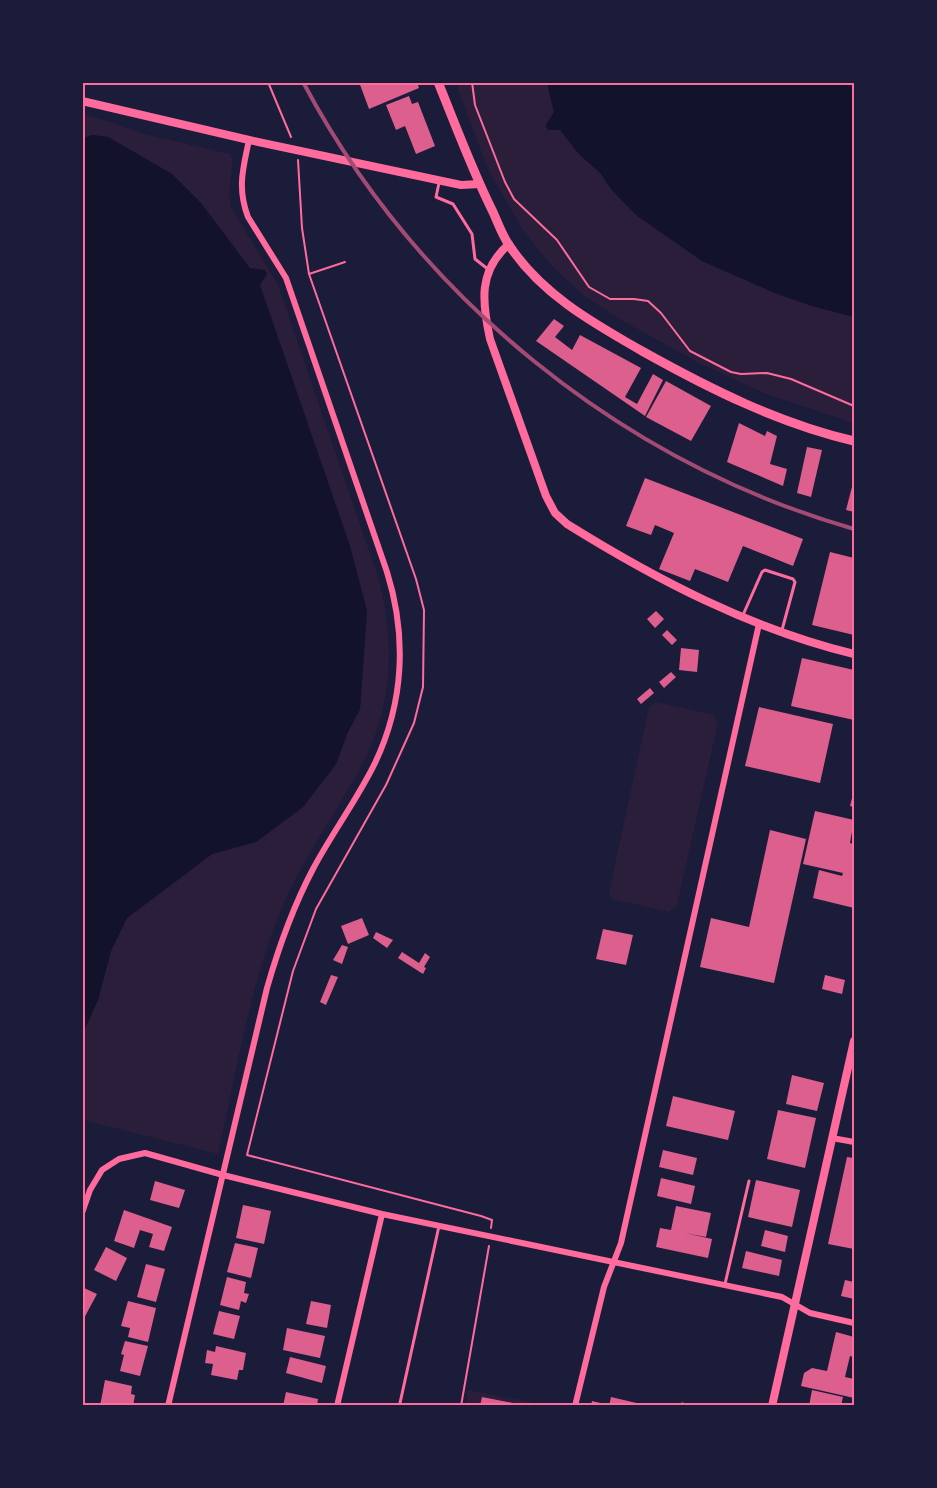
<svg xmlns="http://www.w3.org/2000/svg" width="937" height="1488" font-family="'Archivo Narrow',sans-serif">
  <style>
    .green { fill: #2a1e3b }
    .water { fill: #12122b }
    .building { fill: #dd5f8e }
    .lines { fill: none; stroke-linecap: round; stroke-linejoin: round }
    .path { stroke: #ff6b9d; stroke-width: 2 }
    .service { stroke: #ff6b9d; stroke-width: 3 }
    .minor { stroke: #ff6b9d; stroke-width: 6 }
    .tertiary { stroke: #ff6b9d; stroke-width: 8 }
    .primary { stroke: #ff6b9d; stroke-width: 9 }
    .rail { stroke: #a44b75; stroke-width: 4 }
    .neatline { fill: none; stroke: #ff6b9d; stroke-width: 2 }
  </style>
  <rect width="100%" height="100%" fill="#1b1b3a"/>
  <path class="green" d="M 456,83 L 547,83 L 554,112 L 546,125 L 548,129 L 560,129 L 578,153 L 601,174 L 611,189 L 636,215 L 702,261 L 775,293 L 812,306 L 854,317 L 854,423 L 766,394 L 699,363 L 618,318 L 584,296 L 550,264 L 523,230 L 488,170 Z
    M 83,114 L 111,122 L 140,133 L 230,154 L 233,160 L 229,193 L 231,207 L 278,285 L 378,577 C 396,643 393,710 359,770 C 331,822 295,870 275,925 C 248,997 235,1079 218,1154 L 83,1120 L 82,1033 L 98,1000 L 111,951 L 127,918 L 212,854 L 256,842 L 303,807 L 336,764 L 347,734 L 360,709 L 367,611 L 350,546 L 259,285 L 267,273 L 265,270 L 250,269 L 201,203 L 172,174 L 108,137 L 93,135 L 83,138 Z
    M 657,702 L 714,715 L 718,723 L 677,905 L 669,912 L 612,899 L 609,892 L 649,707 Z
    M 468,1390 L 546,1405 L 466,1406 Z"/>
  <path class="water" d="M 547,83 L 854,83 L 854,317 L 812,306 L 775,293 L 702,261 L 636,215 L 611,189 L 601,174 L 578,153 L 560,130 L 548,130 L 546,125 L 554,112 Z
    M 93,135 L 108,137 L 172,174 L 201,203 L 250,268 L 265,270 L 267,274 L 260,285 L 350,546 L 367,611 L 360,709 L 347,734 L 336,764 L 303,807 L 256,842 L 212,854 L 127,918 L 111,951 L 98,1000 L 83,1033 L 82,138 Z"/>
  <path class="building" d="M 359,82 L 417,82 L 419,88 L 369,109 Z
    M 409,96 L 412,104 L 418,102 L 435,146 L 416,154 L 405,126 L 396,130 L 386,105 Z
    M 554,319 L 564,326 L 555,337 L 572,350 L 580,335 L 641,368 L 625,397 L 637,404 L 653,374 L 663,380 L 645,416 L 536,341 Z
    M 666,381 L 711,406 L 691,441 L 646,417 Z
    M 739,423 L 765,436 L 767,431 L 777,436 L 770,464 L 787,469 L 783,486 L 727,462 Z
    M 807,447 L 822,450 L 811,497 L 797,493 Z
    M 645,478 L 803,539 L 793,566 L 743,546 L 728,582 L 695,569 L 690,581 L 659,569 L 674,533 L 655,525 L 651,535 L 626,526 Z
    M 854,479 L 854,512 L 846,510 Z
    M 830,552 L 854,558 L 854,635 L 812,625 Z
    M 656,611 L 664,619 L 655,628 L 647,619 Z
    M 667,630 L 677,640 L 672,645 L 662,635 Z
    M 681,648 L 699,650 L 697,672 L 679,670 Z
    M 802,658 L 854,670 L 854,720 L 791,706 Z
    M 671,672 L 676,677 L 664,688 L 659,682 Z
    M 650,688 L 654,693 L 641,704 L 637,699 Z
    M 759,707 L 833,724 L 820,783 L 745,766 Z
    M 854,790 L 854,807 L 850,806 Z
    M 815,811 L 854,820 L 850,843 L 854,844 L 854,908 L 813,898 L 819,870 L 842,876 L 843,873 L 803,864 Z
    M 770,830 L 806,839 L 774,983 L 700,967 L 711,918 L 749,927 Z
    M 362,918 L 369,935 L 348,944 L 341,926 Z
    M 603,929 L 633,935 L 626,965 L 596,959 Z
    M 376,932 L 393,940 L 387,948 L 373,938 Z
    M 342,945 L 348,947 L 342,964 L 333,960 Z
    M 402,952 L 419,963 L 425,953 L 430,957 L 424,967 L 426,968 L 423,974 L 398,958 Z
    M 331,975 L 338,977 L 326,1005 L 320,1002 Z
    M 825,975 L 845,980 L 842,994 L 822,989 Z
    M 792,1075 L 824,1083 L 817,1111 L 786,1104 Z
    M 673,1096 L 735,1111 L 728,1140 L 666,1126 Z
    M 778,1110 L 816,1118 L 805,1168 L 767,1159 Z
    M 663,1150 L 697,1158 L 693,1175 L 659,1167 Z
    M 847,1157 L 854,1158 L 854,1249 L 828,1244 Z
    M 661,1178 L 695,1186 L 691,1204 L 657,1196 Z
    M 756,1180 L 800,1190 L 792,1227 L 748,1217 Z
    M 155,1181 L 185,1190 L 179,1208 L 150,1200 Z
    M 243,1205 L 271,1211 L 264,1244 L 236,1238 Z
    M 676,1206 L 711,1213 L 706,1237 L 685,1233 L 712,1239 L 708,1258 L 656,1247 L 660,1228 L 671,1230 Z
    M 124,1210 L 172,1227 L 164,1251 L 149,1247 L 153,1234 L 140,1230 L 134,1248 L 114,1241 Z
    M 765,1230 L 788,1236 L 785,1252 L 761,1246 Z
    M 235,1243 L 258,1248 L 251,1278 L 227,1272 Z
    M 106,1247 L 127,1258 L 116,1281 L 94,1270 Z
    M 746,1251 L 782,1260 L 779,1276 L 742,1268 Z
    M 146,1264 L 165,1269 L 156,1302 L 137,1297 Z
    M 227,1277 L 246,1282 L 244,1293 L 249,1294 L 246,1303 L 241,1301 L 239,1310 L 220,1305 Z
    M 845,1280 L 854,1282 L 854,1299 L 841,1296 Z
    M 82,1287 L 97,1294 L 82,1322 Z
    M 128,1301 L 156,1308 L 148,1342 L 128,1337 L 130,1328 L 121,1326 Z
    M 311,1301 L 331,1305 L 327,1328 L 306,1324 Z
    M 219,1311 L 240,1316 L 234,1339 L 213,1334 Z
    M 287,1328 L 325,1336 L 320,1358 L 283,1350 Z
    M 836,1332 L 854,1337 L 854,1357 L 850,1356 L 845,1377 L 854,1379 L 854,1398 L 801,1386 L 804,1373 L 812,1368 L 827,1371 Z
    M 125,1341 L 148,1346 L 140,1376 L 120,1371 L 124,1355 L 121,1354 Z
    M 216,1346 L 246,1353 L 243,1370 L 239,1370 L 237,1380 L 211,1375 L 213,1364 L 205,1363 L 207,1350 L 215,1352 Z
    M 290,1357 L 326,1366 L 322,1383 L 286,1373 Z
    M 105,1380 L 132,1386 L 131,1394 L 135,1395 L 133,1406 L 100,1406 Z
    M 812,1390 L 843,1397 L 841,1406 L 809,1406 Z
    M 286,1392 L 318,1399 L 317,1406 L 283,1406 Z
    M 482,1397 L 518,1404 L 518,1406 L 480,1406 Z
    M 611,1397 L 645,1405 L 645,1406 L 609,1406 Z
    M 592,1401 L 609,1405 L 609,1406 L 591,1406 Z"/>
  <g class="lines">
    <path class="path" d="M 268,82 L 291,137
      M 472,82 L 475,105 L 505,182 L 514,199 L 557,240 L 589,287 L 610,299 L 634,299 L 648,301 L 661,313 L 690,351 L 731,372 L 741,374 L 767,373 L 791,379 L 854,406
      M 298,160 L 302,228 L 309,274 L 416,579 L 424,610 L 423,687 L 414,723 L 386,785 L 316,909 L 293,971 L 247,1155 L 481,1216 L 492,1220 L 491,1228
      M 309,274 L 345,262
      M 461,1406 L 489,1246"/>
    <path class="service" d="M 439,183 L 436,197 L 453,204 L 472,234 L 475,259 L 489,270
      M 743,615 L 762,572 L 765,570 L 793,579 L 795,582 L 782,630
      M 725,1284 L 749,1181
      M 400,1403 L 439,1226
      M 682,1404 L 691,1406"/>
    <path class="minor" d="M 832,1138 L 854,1142
      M 82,1213 L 90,1190 L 102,1170 L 119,1159 L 145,1153 L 223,1175 L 382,1214 L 782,1297 L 810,1313 L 854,1323
      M 168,1406 L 267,988 C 279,946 293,907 313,869 C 332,833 357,800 375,763 C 404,702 407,636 387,572 L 286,278 L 248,217 C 237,188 243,169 249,140
      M 337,1406 L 382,1214
      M 575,1406 L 604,1287 L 621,1243 L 759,624"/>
    <path class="tertiary" d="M 82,101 L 249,140 L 461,185 L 480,184
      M 509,244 C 478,271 482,302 490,339 L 546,496 L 555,513 L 567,524 C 657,580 751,629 854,654
      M 772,1406 L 854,1041"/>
    <path class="primary" d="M 438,82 C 456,126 472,170 493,212 C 498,223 502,235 509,245 C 541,294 593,323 642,351 C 710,389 778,423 854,441"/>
    <path class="rail" d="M 303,82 C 417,297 621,462 854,529"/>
  </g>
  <rect width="937" height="1488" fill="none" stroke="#1b1b3a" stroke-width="168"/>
  <rect x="84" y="84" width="769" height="1320" class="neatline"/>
</svg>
